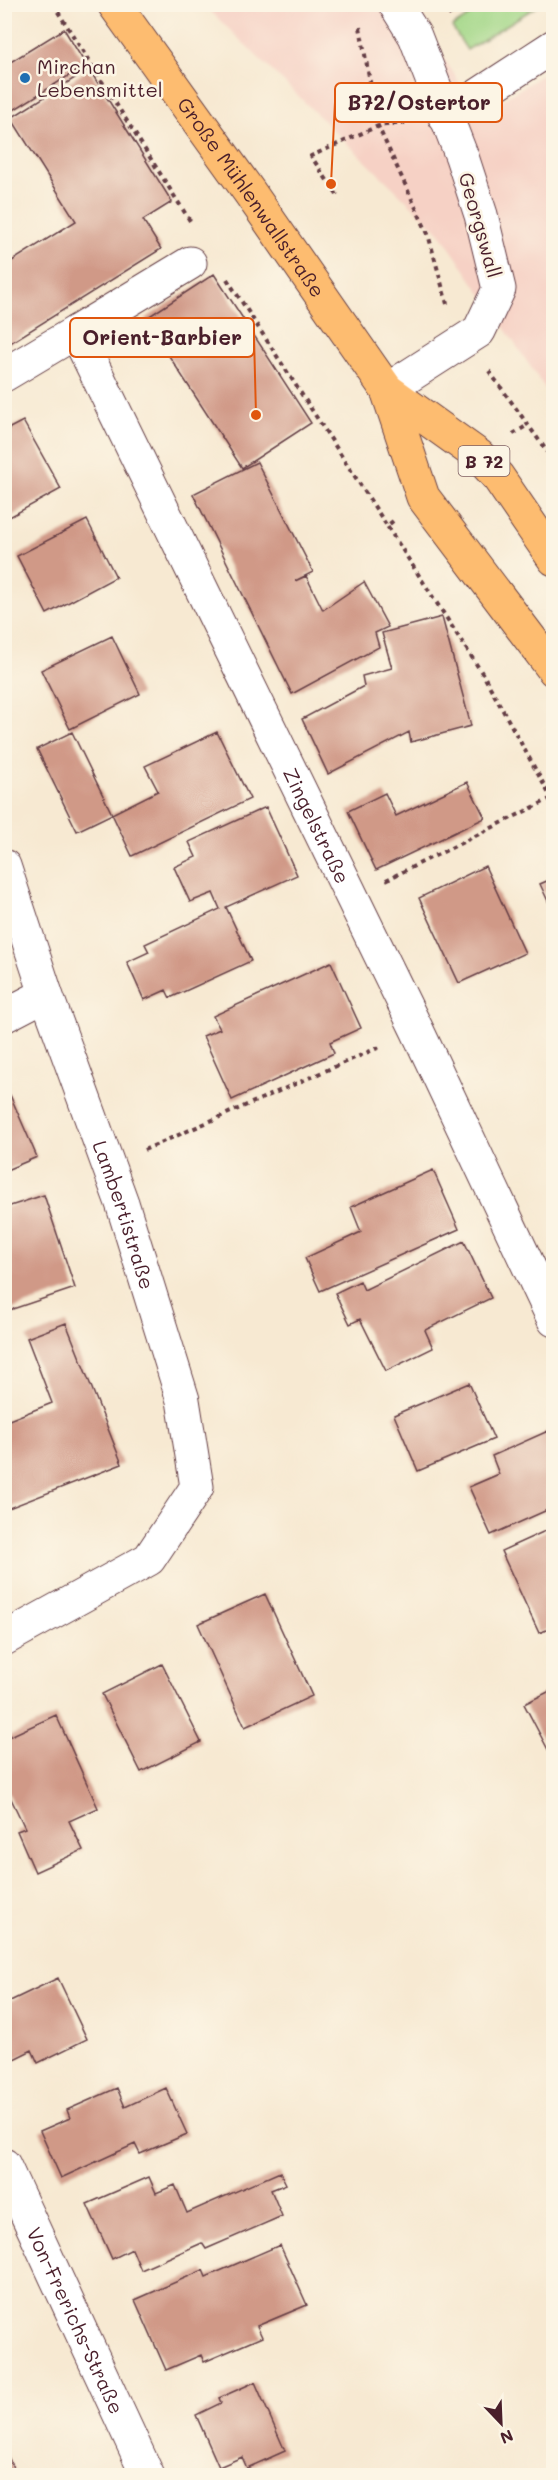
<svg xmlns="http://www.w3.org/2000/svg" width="558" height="2480" font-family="Mali,sans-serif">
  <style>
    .built { fill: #f6d1c5 }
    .green { fill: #a2d787; stroke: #767b59; stroke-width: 1.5 }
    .building { fill: #d09987 }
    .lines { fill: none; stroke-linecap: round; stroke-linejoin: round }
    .minor-casing { stroke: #643d44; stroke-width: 35 }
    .major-casing { stroke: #643d44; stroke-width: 35 }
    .path { stroke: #643d44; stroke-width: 4; stroke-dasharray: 4.5 4.5; stroke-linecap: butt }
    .minor { stroke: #fff; stroke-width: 33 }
    .major { stroke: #fdbc70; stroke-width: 33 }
    .poi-dot { fill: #1f6fb2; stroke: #fcf5e5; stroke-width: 2 }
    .labels { text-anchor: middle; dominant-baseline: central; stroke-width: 5; stroke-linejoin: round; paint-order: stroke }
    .shield { fill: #fcf5e5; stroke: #7f5f63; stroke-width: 1.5 }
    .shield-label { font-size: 18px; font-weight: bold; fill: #4a1f2b }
    .poi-label { font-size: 20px; fill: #4a1f2b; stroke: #fcf5e5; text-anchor: start }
    .street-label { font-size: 20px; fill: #4a1f2b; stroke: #fcf5e5 }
    .leader { fill: none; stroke: #e0560e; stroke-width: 2 }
    .callout-dot { fill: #e0560e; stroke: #fcf5e5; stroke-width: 2 }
    .callout { fill: #fcf5e5; stroke: #e0560e; stroke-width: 2 }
    .callout-label { font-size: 21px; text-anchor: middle; font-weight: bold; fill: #4a1f2b }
  </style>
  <rect width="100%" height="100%" fill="#fcf5e5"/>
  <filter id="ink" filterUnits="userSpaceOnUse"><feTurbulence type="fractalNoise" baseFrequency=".0167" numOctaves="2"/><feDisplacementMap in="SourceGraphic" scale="12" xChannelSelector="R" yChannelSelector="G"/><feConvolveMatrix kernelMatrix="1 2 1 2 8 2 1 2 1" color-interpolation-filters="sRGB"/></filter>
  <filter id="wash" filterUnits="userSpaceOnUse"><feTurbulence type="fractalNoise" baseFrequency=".008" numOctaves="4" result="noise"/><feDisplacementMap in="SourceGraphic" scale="24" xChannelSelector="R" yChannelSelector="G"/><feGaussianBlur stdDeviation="1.35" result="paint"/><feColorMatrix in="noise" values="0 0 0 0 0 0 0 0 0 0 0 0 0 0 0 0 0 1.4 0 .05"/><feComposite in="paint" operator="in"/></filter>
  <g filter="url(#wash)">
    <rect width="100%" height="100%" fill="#f7e9d2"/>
    <path class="built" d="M 204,5 L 409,5 L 480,114 L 553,68 L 553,400 L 440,233 Z"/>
    <path class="green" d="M 487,4 L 539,4 L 539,5 L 467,50 L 452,27 Z"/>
    <g id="blocks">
      <path class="building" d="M 64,29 L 86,65 L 4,116 L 4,66 Z
        M 89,69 L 172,202 L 143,220 L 161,249 L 4,347 L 4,266 L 76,221 L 11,118 Z
        M 214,274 L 311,423 L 242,468 L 145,319 Z
        M 23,421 L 61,489 L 4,520 L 4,431 Z
        M 257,462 L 313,572 L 295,581 L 306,576 L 323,610 L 364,582 L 388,627 L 375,633 L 379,647 L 292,694 L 193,494 Z
        M 87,520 L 116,577 L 47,614 L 17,556 Z
        M 442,617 L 471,726 L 411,742 L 409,732 L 328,774 L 302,719 L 364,686 L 362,676 L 392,668 L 382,633 Z
        M 112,636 L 140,694 L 70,729 L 41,670 Z
        M 72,732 L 112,814 L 158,791 L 145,766 L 217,732 L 250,799 L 132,856 L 112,814 L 77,831 L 37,749 Z
        M 467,782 L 485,818 L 376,870 L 348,811 L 385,793 L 396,816 Z
        M 266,807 L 297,875 L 226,907 L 251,961 L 170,998 L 166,990 L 144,1000 L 127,962 L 149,952 L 145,944 L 220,909 L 213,893 L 190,902 L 174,867 L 196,857 L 189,842 Z
        M 485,866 L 525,953 L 459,983 L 419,898 Z
        M 554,878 L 554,914 L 540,884 Z
        M 331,962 L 361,1028 L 330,1042 L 334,1053 L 232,1100 L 203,1036 L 220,1029 L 213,1016 Z
        M 10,1095 L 37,1157 L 4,1171 L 4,1097 Z
        M 433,1170 L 459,1229 L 320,1291 L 305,1258 L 361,1232 L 351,1207 Z
        M 44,1195 L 75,1288 L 4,1312 L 4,1208 Z
        M 464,1241 L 491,1298 L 425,1330 L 433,1348 L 386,1371 L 360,1319 L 350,1324 L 335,1293 L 360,1281 L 364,1290 Z
        M 66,1323 L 122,1464 L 4,1510 L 4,1422 L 52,1403 L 27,1338 Z
        M 469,1383 L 494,1439 L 418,1471 L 394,1415 Z
        M 548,1431 L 554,1443 L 554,1507 L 491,1535 L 469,1487 L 499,1474 L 492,1456 Z
        M 554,1527 L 554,1627 L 539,1633 L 501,1551 Z
        M 265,1594 L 312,1696 L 245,1727 L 198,1624 Z
        M 162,1664 L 201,1742 L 141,1772 L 102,1694 Z
        M 554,1689 L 554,1761 L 524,1704 Z
        M 56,1715 L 98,1808 L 69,1821 L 83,1850 L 35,1872 L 17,1831 L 25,1828 L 4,1784 L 4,1739 Z
        M 58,1978 L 87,2039 L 38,2063 L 32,2050 L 4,2064 L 4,2013 L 7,2012 L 4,2004 Z
        M 117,2088 L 125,2107 L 166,2088 L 187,2134 L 140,2154 L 135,2144 L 61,2178 L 40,2131 L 70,2118 L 67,2110 Z
        M 280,2172 L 286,2184 L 271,2190 L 282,2216 L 206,2249 L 202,2243 L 141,2270 L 132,2249 L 112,2259 L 87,2204 L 149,2177 L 156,2193 L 175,2185 L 187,2213 Z
        M 280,2245 L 307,2305 L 257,2326 L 262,2337 L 204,2362 L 201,2355 L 166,2370 L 135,2300 L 203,2270 L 206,2277 Z
        M 255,2382 L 285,2451 L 247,2468 L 242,2457 L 219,2467 L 196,2415 L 221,2403 L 219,2398 Z
        M 4,2448 L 17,2476 L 4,2476 Z"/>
    </g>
  </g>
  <g filter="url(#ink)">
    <use href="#blocks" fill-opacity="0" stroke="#643d44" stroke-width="1.5"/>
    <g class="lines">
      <defs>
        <g id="minor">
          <path d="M 445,117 L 554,46"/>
          <path d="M 76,332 L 190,263"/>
          <path id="s1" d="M 4,375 L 76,332 L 417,1030 L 554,1320"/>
          <path d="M 387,390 L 479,331 L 499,289 L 481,215 L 462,157 L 415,36 L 395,4"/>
          <path id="s2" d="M 4,866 L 46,994 L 122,1203 L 183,1400 L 197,1487 L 149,1559 L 4,1639"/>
          <path d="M 4,1016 L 46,994"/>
          <path id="s3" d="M 4,2165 L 148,2476"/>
        </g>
        <g id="major">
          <path id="s4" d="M 114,4 L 250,193 L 387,390 L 423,497 L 554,670"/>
          <path d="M 387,390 L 479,456 L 498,477 L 554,559"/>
        </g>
      </defs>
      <use href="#minor" class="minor-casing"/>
      <use href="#major" class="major-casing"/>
      <path class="path" d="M 53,4 L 192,224
        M 448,15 L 465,4
        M 360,27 L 378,126 L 428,234 L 447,304
        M 337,195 L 311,156 L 378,126 L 405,123
        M 227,279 L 387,526
        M 489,371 L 554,461
        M 513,434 L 528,425
        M 393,521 L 387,526 L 484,676 L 554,803
        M 386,880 L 550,799
        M 144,1150 L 382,1046"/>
      <use href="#minor" class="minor"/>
      <use href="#major" class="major"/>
    </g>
  </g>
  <circle class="poi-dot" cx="25" cy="78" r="6"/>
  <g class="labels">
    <rect class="shield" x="458.5" y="446" width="51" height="30" rx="4.5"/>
    <g class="shield-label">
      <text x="484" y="461">B 72</text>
    </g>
    <g class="poi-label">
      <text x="37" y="66">Mirchan<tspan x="37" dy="23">Lebensmittel</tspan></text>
    </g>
    <g class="street-label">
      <text stroke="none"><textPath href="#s4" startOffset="237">Große Mühlenwallstraße</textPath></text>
      <text transform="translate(481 225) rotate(74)">Georgswall</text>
      <text stroke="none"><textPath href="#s1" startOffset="633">Zingelstraße</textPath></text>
      <text stroke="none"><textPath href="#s2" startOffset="369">Lambertistraße</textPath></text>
      <text stroke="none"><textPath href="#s3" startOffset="171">Von-Frerichs-Straße</textPath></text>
    </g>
  </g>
  <path class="leader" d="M331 184L335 102M256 415L254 337"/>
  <g class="callout-dot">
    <circle cx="331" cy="184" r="6"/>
    <circle cx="256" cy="415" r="6"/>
  </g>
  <g class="callout">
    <rect x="335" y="83" width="167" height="39" rx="6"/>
    <rect x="70" y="318" width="184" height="39" rx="6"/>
  </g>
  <g class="callout-label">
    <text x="419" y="110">B72/Ostertor</text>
    <text x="162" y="345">Orient-Barbier</text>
  </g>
  <rect width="558" height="2480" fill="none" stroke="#fcf5e5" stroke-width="24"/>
  <g transform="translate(501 2423) rotate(157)" stroke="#fcf5e5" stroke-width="4.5" paint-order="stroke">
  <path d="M0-4.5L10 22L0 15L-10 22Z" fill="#4a1f2b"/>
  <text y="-9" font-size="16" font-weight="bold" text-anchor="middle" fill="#4a1f2b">N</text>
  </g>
</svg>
